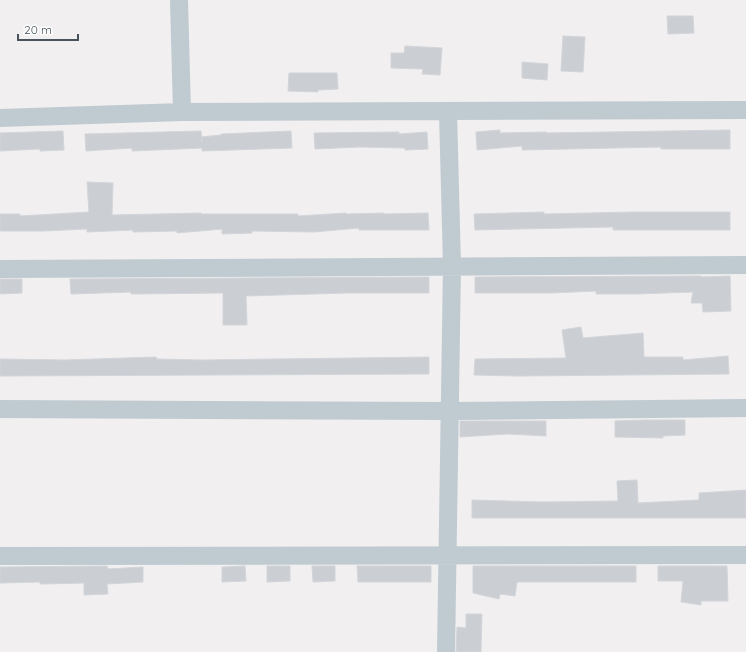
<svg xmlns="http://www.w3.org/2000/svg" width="746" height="652" font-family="Quicksand,sans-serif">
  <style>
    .building { fill: #cbced3; stroke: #d2d5da }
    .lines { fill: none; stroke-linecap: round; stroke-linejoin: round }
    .street { stroke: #bfcad1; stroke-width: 18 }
  </style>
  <rect width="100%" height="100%" fill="#f1efef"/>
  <path class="building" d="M 667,16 L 693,16 L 694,33 L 668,34 Z
    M 563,36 L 585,37 L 583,72 L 561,71 Z
    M 405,46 L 442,48 L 440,75 L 422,74 L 423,69 L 391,68 L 391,53 L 404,53 Z
    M 522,62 L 548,64 L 547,80 L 522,78 Z
    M 289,73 L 337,73 L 338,89 L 318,90 L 318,92 L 288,91 Z
    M 500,130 L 500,133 L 546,132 L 546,133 L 730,130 L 730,149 L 661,149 L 661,147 L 522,150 L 522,146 L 477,150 L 476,132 Z
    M 63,131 L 64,150 L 40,151 L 40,149 L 0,151 L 0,133 Z
    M 201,131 L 202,143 L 201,137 L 221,135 L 221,134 L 291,131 L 292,148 L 202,151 L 202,148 L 132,151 L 132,148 L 86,151 L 85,134 Z
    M 399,132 L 399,134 L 427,132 L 428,149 L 405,150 L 405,148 L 360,147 L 315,149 L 314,133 Z
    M 87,182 L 113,183 L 112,215 L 201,213 L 201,214 L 298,214 L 298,216 L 346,213 L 346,214 L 384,213 L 384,214 L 428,213 L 429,230 L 359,230 L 359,228 L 314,232 L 252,231 L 252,233 L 222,234 L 222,229 L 177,233 L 177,231 L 133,232 L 133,230 L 87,232 L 87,229 L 43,231 L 0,231 L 0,214 L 20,214 L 20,216 L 89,212 Z
    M 544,212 L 544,214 L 633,212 L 730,212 L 730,230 L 613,230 L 613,227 L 475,230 L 474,214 Z
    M 701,276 L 701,277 L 730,276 L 731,311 L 703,312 L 702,303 L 691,303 L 693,292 L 637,294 L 596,294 L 596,291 L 551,293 L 475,293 L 475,277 Z
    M 429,277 L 429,293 L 347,293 L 246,296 L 247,325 L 223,325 L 223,293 L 131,294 L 131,292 L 71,294 L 70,279 Z
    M 0,279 L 22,279 L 22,293 L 0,294 Z
    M 581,327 L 583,338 L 643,333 L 644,357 L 683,357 L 683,360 L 728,356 L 729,374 L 518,376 L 474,375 L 475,359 L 566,358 L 562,330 Z
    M 156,357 L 157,359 L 201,360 L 429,357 L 429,374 L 0,376 L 0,359 L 65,360 Z
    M 646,420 L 685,420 L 685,435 L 663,436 L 663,438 L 615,437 L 615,421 Z
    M 460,421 L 546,421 L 546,436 L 507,434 L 460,437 Z
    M 637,480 L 638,503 L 699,500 L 699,493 L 746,490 L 746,518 L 472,518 L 472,500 L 543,502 L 618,501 L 617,481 Z
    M 107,566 L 108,569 L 143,567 L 143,582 L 107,584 L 108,594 L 84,595 L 84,583 L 40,584 L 40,582 L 0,583 L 0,567 Z
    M 245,566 L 246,581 L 222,582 L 222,567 Z
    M 267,566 L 290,566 L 290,581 L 267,582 Z
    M 312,566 L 335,566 L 335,581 L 313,582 Z
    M 357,566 L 431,566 L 431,582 L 358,582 Z
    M 473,566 L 636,566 L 636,582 L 517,582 L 515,596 L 500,594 L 499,599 L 473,593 Z
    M 658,566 L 727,566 L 728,601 L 701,601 L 701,605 L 681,602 L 683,581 L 658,581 Z
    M 466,614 L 482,614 L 481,652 L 456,652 L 457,627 L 466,628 Z"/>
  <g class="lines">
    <path class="street" d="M 179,0 L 182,112
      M 0,118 L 182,112 L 746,110
      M 0,269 L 746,265
      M 0,409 L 450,411 L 746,408
      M 0,556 L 746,555
      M 446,652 L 452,266 L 448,112"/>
  </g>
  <path d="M18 34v6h60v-6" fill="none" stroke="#46535d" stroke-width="2"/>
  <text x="24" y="34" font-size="12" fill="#46535d" stroke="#ffffff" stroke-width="3" paint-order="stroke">20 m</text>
</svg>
